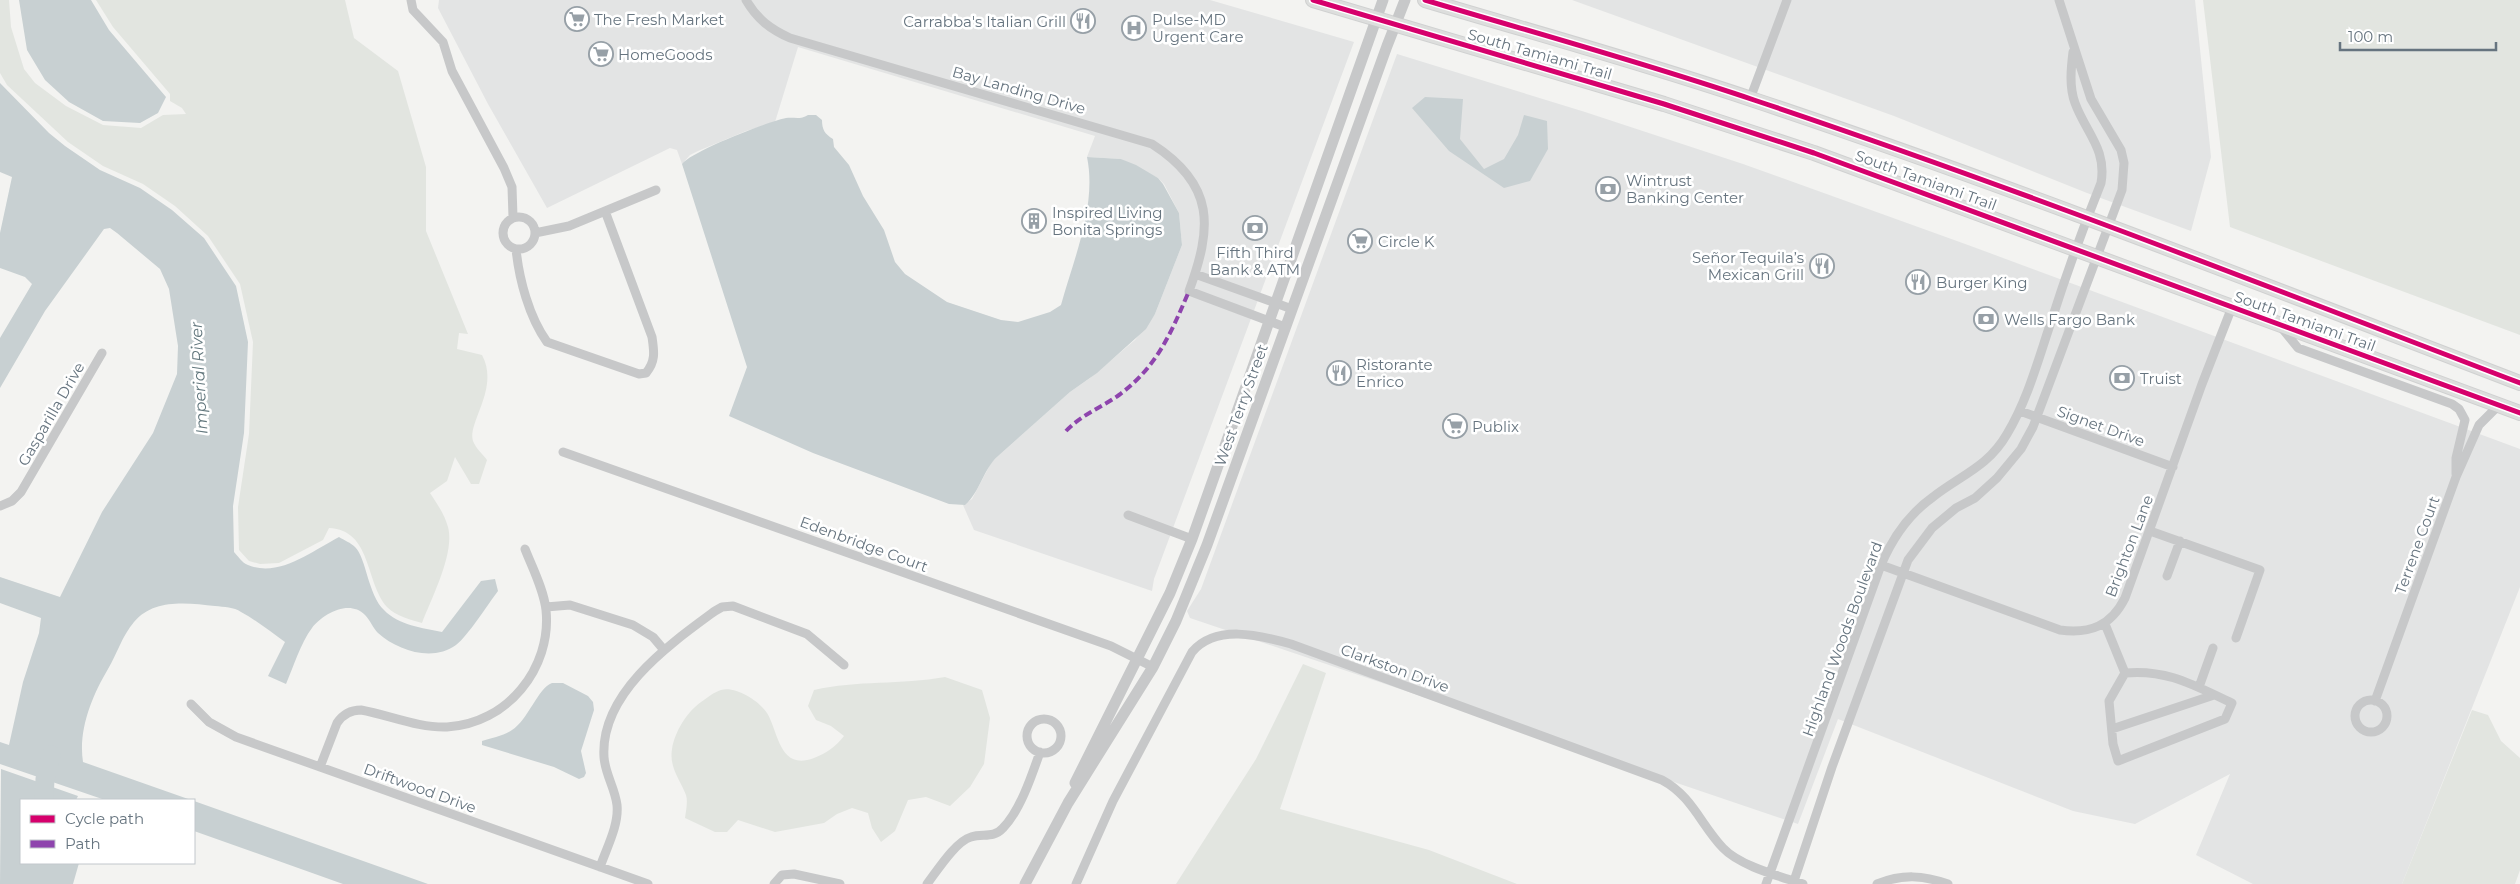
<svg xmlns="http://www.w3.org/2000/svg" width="2520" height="884" font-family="Montserrat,sans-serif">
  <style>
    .built { fill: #e3e4e4 }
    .green { fill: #e2e5e0 }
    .water { fill: #c8d0d2 }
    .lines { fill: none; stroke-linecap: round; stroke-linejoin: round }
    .river { stroke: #c8d0d2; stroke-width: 19 }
    .primary-casing { stroke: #d0d1d1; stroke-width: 16 }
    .minor { stroke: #c7c8c9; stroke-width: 9 }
    .tertiary { stroke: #c7c8c9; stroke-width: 11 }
    .primary { stroke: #dddedd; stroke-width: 14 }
    .quiet { stroke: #8e44ad; stroke-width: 4; stroke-dasharray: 8 4; stroke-linecap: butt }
    .cycleway-casing { stroke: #fff; stroke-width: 8 }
    .cycleway { stroke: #d6006c; stroke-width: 5 }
    .labels { text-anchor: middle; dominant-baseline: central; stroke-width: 5; stroke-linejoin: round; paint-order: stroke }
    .poi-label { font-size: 15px; fill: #66747f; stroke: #fff; text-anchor: start }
    .street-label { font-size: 15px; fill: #66747f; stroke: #fff }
    .water-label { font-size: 16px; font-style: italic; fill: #61767c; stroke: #fff }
  </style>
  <rect width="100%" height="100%" fill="#f3f3f1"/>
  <path class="built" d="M 439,0 L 1210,0 L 1354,42 L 1154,579 L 1152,591 L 974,530 L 963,505 L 972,499 L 991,463 L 997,457 L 1070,392 L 1090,378 L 1135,340 L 1155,314 L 1182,245 L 1179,213 L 1164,184 L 1158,178 L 1121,159 L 1087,157 L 1095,136 L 798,47 L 775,122 L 746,131 L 698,151 L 690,155 L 682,164 L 677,150 L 670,148 L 547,208 L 488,104 L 438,8 Z
    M 1572,0 L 2195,0 L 2211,157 L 2191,231 L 2087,193 L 1894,116 Z
    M 1397,54 L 1585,112 L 1743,164 L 1968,245 L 2520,449 L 2520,587 L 2402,884 L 2253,884 L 2196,855 L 2230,774 L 2135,824 L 2073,811 L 1838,719 L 1798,824 L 1190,618 L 1187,611 L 1201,589 Z"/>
  <path class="green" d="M 0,0 L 9,0 L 11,27 L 24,69 L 35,83 L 66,106 L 103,125 L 141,128 L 163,115 L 186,114 L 182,108 L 170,101 L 170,94 L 113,27 L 96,0 L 345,0 L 354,38 L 398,71 L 426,167 L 426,231 L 468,334 L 459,333 L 457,349 L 482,355 C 500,388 467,423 473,441 C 476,449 483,454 487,460 L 479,484 L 471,484 L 455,457 L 447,481 L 430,493 C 437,504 444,513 448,527 C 455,553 432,597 422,623 C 411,620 396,616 387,607 C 365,582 372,530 329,528 L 323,540 L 279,563 L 260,564 L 249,561 L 239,550 L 238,507 L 249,434 L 253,342 L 240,284 L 208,236 L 175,206 L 143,184 L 103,166 L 68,142 L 7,85 L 0,73 Z
    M 2203,0 L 2520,0 L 2520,335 L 2230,227 Z
    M 1303,664 L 1326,673 L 1280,809 L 1429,850 L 1517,884 L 1176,884 L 1256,759 Z
    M 945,677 L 982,690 L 990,718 L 984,764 L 970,787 L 950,806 L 926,797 L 908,800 L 895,831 L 881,842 L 872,828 L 868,813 L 852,808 L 837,814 L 824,823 L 775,832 L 738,820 L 727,832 L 715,832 L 685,818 C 686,811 688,801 686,795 C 680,779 669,768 672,749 C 675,731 687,712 701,702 C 707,698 714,692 721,690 C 736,686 759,701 767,713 C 779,733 779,771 814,758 C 827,753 835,747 844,736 L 831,726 L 816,720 L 808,706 L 814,690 C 857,680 901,685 945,677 Z
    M 2472,710 L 2488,715 L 2501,741 L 2520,758 L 2520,870 L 2515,884 L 2402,884 Z"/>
  <path class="water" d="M 19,0 L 91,0 L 109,30 L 166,97 L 158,113 L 140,123 L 103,121 L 69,102 L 45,80 L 27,50 Z
    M 0,83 L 49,133 L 65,146 L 100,170 L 140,188 L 172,210 L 204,238 L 236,286 L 248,342 L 244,433 L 233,506 L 234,552 C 238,556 242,563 248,565 C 279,578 312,551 339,537 C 344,540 351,543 355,547 C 366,557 368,595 384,610 C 398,625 423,628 442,632 L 481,581 L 495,579 L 498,591 C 488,604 468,636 456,645 C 433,662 398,651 378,633 C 373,628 370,620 365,615 C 349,599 323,614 312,628 C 301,642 293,668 286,684 L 268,676 L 285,642 C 271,632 256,620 241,612 C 234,607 224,607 215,606 C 188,603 154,598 134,622 C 122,636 117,654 108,669 C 92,696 78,730 83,762 L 191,800 L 105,800 L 0,764 L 0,742 L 9,745 L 23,682 L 39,633 L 41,618 L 0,603 L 0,577 L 60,597 L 102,512 L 153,433 L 177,374 L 178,346 L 169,289 L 160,269 L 117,233 L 110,228 L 104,229 L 45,311 L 0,388 L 0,338 L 32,284 L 25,277 L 0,268 L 0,233 L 12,177 L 0,172 Z
    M 1425,97 L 1463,99 L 1460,139 L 1484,169 L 1504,159 L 1518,135 L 1524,115 L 1547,121 L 1548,149 L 1530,181 L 1504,188 L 1449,151 L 1412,108 Z
    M 808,115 L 816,115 L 822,120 C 822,130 825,134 833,139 L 834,147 L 849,165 L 863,196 L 884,230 L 895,262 L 905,274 L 947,302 L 1001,320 L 1018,322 L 1050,312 L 1061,305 C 1074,258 1097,205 1087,157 L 1121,159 L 1136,165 L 1158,178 L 1163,184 L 1179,213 L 1182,245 L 1155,314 L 1146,329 L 1097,373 L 1070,392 L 997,457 C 983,470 980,492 965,505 L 949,504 L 813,453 L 729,416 L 747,367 L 682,164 C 692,151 767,122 786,118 C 795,117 800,120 808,115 Z
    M 552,683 L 563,683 L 588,696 L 593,702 L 594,710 L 581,751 L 586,773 L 584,777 L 579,779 L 554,767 L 482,745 L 482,741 C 491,738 504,736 512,730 C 528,720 538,688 552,683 Z
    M 1,769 L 78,796 L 76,800 L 21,800 L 21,863 L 79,863 L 73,884 L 0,884 Z
    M 194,801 L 428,884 L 343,884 L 194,831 Z"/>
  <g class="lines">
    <path class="river" d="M 44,800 L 45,779 L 51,755"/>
    <defs>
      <path id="primary" d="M 1313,0 L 1664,104 L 1814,153 L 2520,413
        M 1425,0 C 1535,33 1645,63 1754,100 C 2012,186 2266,286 2520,383"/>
    </defs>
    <use href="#primary" class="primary-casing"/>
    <path class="minor" d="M 411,0 L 413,10 L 443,42 L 452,71 L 504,168 L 512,187 L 513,217
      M 746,0 C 757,19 770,29 790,38 L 1152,144 C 1216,185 1212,228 1189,291 L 1285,327
      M 1750,99 L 1787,0
      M503 233a16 16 0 1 1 32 0a16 16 0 1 1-32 0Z
      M 535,233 L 569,226 L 656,190
      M 516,249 C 519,279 529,317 547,342 L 639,374 L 646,373 C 656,361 654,351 652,337 L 605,211
      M 1195,274 L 1292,309
      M 2281,327 L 2298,348 L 2452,404 L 2459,409 L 2465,420 L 2456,458 L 2456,474
      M 2020,411 L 2173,467
      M 563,452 L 1111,646 L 1153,667
      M 0,506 L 12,501 L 21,492 L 102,353
      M 1128,515 L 1192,539
      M 2150,531 L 2260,570 L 2236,638
      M 1881,565 L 2060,630 C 2090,634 2111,626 2125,598 L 2202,384 L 2232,307
      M 2167,576 L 2180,541
      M 546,607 L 570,605 L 633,625 L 653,637 L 664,650
      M 2105,624 L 2125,673 L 2109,701 L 2113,744 L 2118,761 L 2225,719 L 2232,703 C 2195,686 2168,669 2125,673
      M 2199,687 L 2213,648
      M2355 716a16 16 0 1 1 32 0a16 16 0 1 1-32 0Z
      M 2375,701 L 2456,477 L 2479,425 L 2499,405
      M 191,704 L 209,722 L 236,737 L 648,884
      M1027 736a17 17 0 1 1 34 0a17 17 0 1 1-34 0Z
      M 2112,729 L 2214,695
      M 320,767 L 337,723 C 343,714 350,710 361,710 C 389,715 418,728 447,727 C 507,724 552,668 546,610 C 544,590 532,567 525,549
      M 600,867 C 607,847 619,825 617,805 C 615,788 605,774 604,757 C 600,693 670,644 715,611 L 722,607 L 733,606 L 807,634 L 844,665
      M 774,884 L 782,875 L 794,874 L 840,884
      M 927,884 C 937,871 956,841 971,837 C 983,833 993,839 1003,828 C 1020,811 1032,775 1040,752
      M 1076,884 L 1113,801 L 1192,652 C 1216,624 1259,635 1291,644 L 1662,780 C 1692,796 1701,825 1723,848 C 1740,866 1779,876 1803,884
      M 1766,884 L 1881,565 C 1892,539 1909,514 1933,497 C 1961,475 1988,467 2007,434 C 2028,399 2038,360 2051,322 C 2066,275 2083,228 2101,183 C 2107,149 2086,133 2075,103 C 2069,87 2071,68 2073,52
      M 1793,884 L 1832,767 L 1908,560 L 1932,528 L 1956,508 L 1975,498 L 1997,478 L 2021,449 L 2033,427 L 2122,190 L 2124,163 L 2121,150 L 2091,99 L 2059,0
      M 1877,884 C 1902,874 1923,875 1948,884"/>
    <path class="tertiary" d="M 1075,783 L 1170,593 L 1192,539 L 1383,0
      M 1025,884 L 1068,803 L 1153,667 L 1176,621 L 1207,545 L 1387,46 L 1405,0"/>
    <use href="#primary" class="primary"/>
    <path class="quiet" d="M 1066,431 C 1081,415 1102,407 1119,395 C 1157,367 1171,333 1189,291"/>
    <defs>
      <path id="cycleway" d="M 1313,0 L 1664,104 L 1814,153 L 2520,413
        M 1425,0 C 1535,33 1645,63 1754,100 C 2012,186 2266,286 2520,383"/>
    </defs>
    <use href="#cycleway" class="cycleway-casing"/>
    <use href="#cycleway" class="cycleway"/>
  </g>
  <defs>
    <symbol id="supermarket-ring" viewBox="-11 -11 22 22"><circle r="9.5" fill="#fff" stroke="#97a0a7" stroke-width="1.5"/><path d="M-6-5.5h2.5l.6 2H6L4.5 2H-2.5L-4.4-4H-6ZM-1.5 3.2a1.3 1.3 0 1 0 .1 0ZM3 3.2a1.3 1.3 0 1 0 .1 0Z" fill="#97a0a7"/></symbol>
    <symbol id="restaurant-ring" viewBox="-11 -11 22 22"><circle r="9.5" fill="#fff" stroke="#97a0a7" stroke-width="1.5"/><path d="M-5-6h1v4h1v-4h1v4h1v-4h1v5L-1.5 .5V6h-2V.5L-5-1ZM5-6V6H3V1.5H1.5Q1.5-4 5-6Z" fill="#97a0a7"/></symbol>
    <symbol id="hospital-ring" viewBox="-11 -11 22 22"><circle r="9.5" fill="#fff" stroke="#97a0a7" stroke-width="1.5"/><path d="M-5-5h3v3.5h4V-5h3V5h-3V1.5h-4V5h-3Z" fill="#97a0a7"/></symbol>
    <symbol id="bank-ring" viewBox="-11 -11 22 22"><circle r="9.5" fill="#fff" stroke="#97a0a7" stroke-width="1.5"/><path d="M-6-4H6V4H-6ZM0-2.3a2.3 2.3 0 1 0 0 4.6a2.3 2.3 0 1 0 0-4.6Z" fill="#97a0a7"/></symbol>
    <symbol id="building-ring" viewBox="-11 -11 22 22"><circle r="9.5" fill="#fff" stroke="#97a0a7" stroke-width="1.5"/><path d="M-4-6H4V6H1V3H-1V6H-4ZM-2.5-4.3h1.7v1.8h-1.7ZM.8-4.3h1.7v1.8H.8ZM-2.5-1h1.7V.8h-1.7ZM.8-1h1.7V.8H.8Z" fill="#97a0a7"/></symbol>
  </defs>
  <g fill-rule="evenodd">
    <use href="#supermarket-ring" x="563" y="5" width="28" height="28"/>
    <use href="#restaurant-ring" x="1069" y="7" width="28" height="28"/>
    <use href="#hospital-ring" x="1120" y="14" width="28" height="28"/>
    <use href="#supermarket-ring" x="587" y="40" width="28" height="28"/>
    <use href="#bank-ring" x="1594" y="175" width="28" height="28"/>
    <use href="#building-ring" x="1020" y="207" width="28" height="28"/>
    <use href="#bank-ring" x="1241" y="214" width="28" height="28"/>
    <use href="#supermarket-ring" x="1346" y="227" width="28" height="28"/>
    <use href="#restaurant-ring" x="1808" y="252" width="28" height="28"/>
    <use href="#restaurant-ring" x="1904" y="268" width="28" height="28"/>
    <use href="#bank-ring" x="1972" y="305" width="28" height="28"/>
    <use href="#restaurant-ring" x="1325" y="359" width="28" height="28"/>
    <use href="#bank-ring" x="2108" y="364" width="28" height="28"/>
    <use href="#supermarket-ring" x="1441" y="412" width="28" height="28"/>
  </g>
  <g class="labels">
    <g class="poi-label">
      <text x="594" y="19">The Fresh Market</text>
      <text x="1152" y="19">Pulse-MD<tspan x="1152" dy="17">Urgent Care</tspan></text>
      <text x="1066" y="21" text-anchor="end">Carrabba's Italian Grill</text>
      <text x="618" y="54">HomeGoods</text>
      <text x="1626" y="180">Wintrust<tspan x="1626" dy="17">Banking Center</tspan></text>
      <text x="1052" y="212">Inspired Living<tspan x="1052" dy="17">Bonita Springs</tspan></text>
      <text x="1378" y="241">Circle K</text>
      <text x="1255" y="252" text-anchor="middle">Fifth Third<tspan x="1255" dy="17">Bank &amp; ATM</tspan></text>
      <text x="1804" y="257" text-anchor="end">Señor Tequila’s<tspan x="1804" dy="17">Mexican Grill</tspan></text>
      <text x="1936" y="282">Burger King</text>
      <text x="2004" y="319">Wells Fargo Bank</text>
      <text x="1356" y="364">Ristorante<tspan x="1356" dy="17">Enrico</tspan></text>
      <text x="2140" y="378">Truist</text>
      <text x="1472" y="426">Publix</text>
    </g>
    <g class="street-label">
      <text transform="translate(1540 54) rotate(16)">South Tamiami Trail</text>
      <text transform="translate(1019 90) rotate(16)">Bay Landing Drive</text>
      <text transform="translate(1926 180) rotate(20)">South Tamiami Trail</text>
      <text transform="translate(2305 321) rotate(20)">South Tamiami Trail</text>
      <text transform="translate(1241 405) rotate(-70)">West Terry Street</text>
      <text transform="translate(51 414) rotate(-60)">Gasparilla Drive</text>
      <text transform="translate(2101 426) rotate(20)">Signet Drive</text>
      <text transform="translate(864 544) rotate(20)">Edenbridge Court</text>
      <text transform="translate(2417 545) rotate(-70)">Terrene Court</text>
      <text transform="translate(2129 546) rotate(-69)">Brighton Lane</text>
      <text transform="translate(1842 639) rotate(-70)">Highland Woods Boulevard</text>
      <text transform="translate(1395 668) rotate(20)">Clarkston Drive</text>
      <text transform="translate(420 788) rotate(20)">Driftwood Drive</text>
    </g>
    <g class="water-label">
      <text transform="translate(199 378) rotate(-93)">Imperial River</text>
    </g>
  </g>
  <rect x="20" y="799" width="175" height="65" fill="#ffffff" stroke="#c2c7cc"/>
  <rect x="30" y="815" width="25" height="8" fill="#d6006c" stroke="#c2c7cc"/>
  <text x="65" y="824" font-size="15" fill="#66747f">Cycle path</text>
  <rect x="30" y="840" width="25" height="8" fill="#8e44ad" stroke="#c2c7cc"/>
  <text x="65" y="849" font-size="15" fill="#66747f">Path</text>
  <path d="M2340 42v8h156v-8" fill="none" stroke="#66747f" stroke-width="2.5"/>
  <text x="2348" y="42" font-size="15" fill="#66747f" stroke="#ffffff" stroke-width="4" paint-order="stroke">100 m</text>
</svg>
